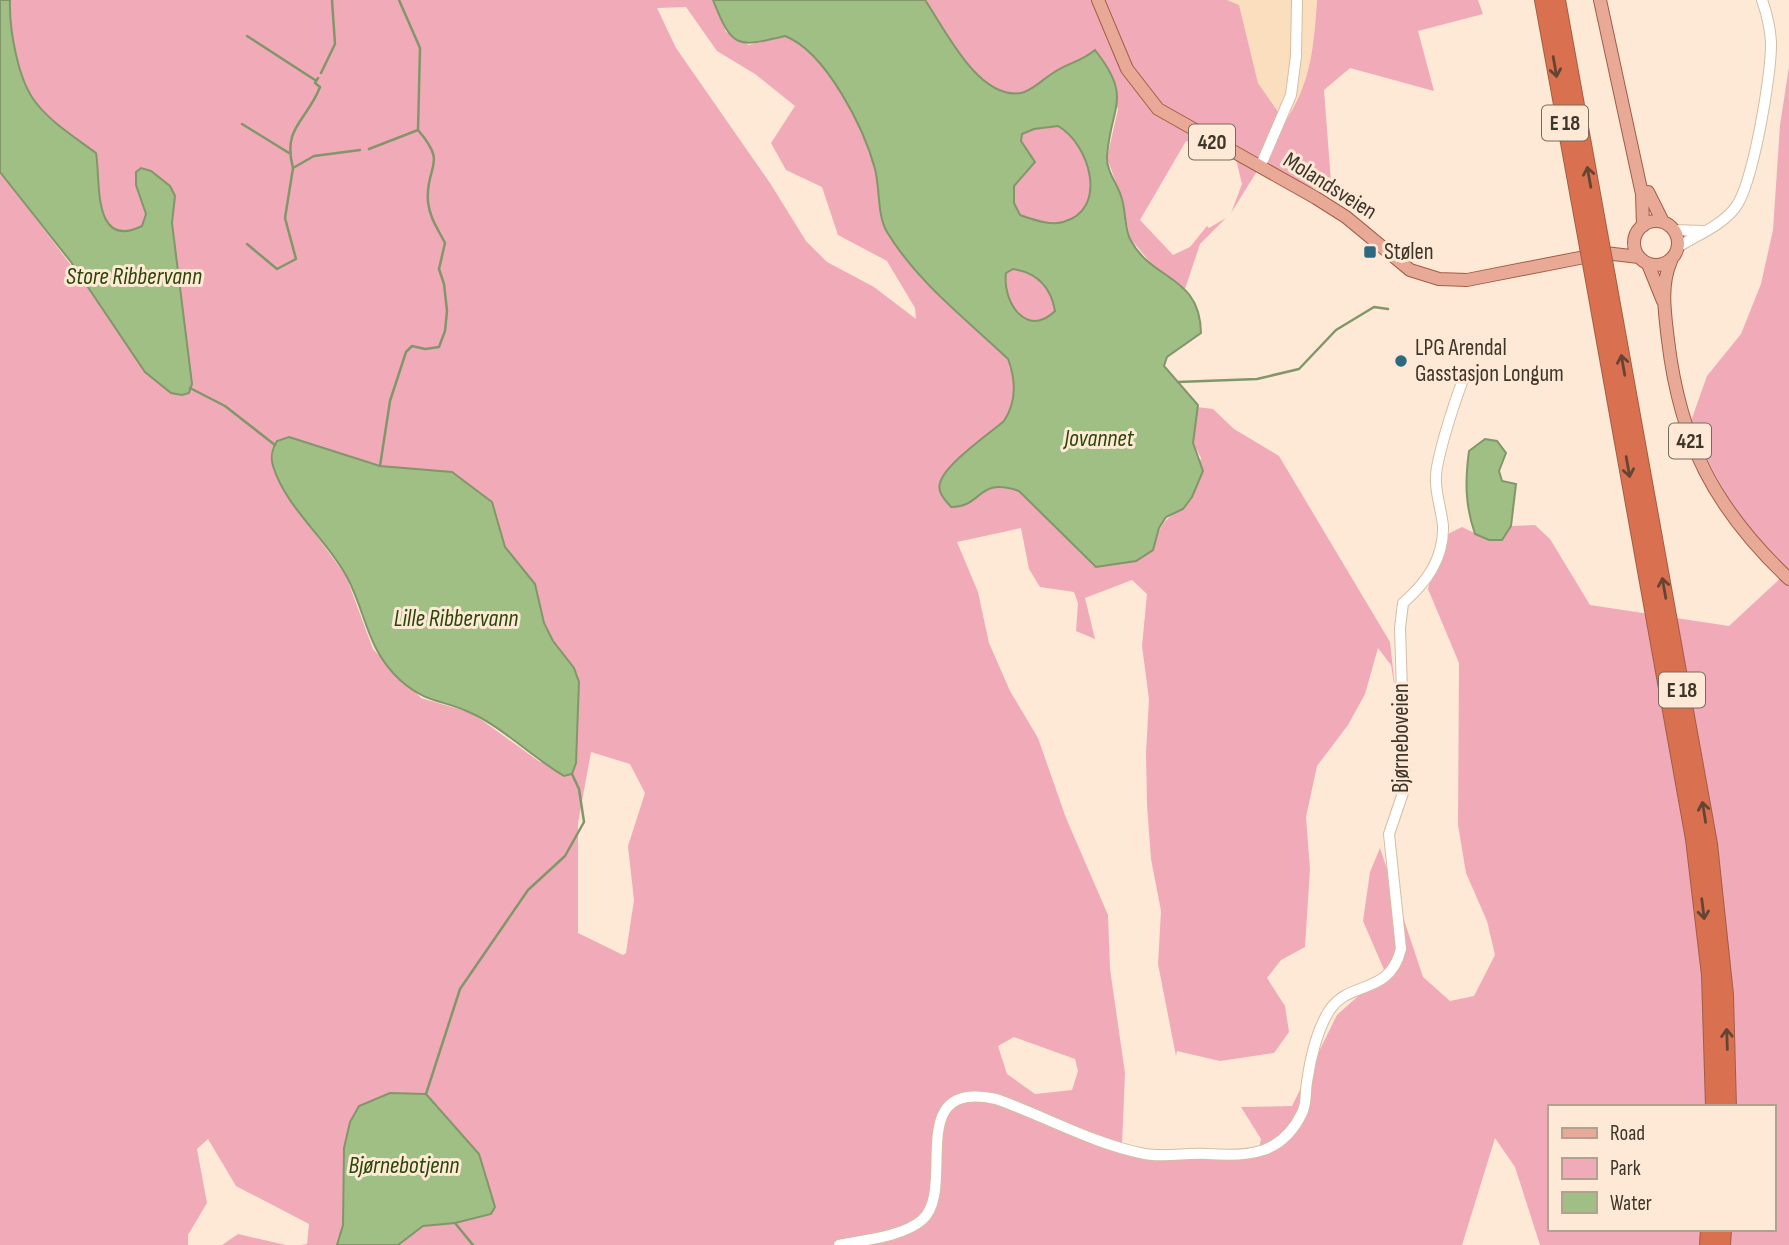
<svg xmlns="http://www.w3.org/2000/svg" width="1789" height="1245" font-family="'Sofia Sans Condensed',sans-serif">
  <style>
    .built { fill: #fbdebd }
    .green { fill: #f1abb8; fill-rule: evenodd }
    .water { fill: #9fbf85; stroke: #82966a; stroke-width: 2; fill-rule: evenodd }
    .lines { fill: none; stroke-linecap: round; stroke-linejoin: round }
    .stream { stroke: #82966a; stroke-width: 2.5 }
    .minor-casing { stroke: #d5bda4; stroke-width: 12 }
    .major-casing { stroke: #a35c44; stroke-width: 14 }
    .highway-casing { stroke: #a35c44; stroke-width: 18 }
    .minor { stroke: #fff; stroke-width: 10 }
    .major { stroke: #e8aa97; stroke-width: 12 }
    .highway { stroke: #d97151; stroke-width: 16 }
    .highway-bridge-casing { stroke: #a35c44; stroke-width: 18; stroke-linecap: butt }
    .highway-bridge { stroke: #d97151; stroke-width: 16 }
    .oneway { stroke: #654434 }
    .poi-dot { fill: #2d6a81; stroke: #fde9d5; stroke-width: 2.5 }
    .labels { text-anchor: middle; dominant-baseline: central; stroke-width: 6; stroke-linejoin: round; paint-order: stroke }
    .shield { fill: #fde9d5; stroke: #776b5e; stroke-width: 2 }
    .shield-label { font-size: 21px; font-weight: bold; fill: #3e352b }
    .street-label { font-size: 23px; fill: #3e352b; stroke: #fde9d5 }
    .poi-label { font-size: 23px; fill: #3e352b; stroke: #fde9d5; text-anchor: start }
    .water-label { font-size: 24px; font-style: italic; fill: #2a4707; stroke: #fde9d5 }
  </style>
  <rect width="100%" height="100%" fill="#fde9d5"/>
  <path class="built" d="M 1227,0 L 1317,0 L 1314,45 L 1301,98 L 1285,123 L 1258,83 L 1239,5 Z"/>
  <path class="green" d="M 10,0 L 713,0 L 726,32 L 749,45 L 785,36 C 826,52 864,128 875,169 C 880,188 877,215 887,232 C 918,283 965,319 1007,359 C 1016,380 1017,401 1004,421 C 989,434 945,463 940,482 C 937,492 944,500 950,507 L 960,507 C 985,493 988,480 1019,491 L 1084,556 L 1153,550 C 1159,528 1162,519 1183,509 L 1201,458 L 1193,443 L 1197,407 L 1213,409 L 1234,429 L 1279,456 L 1390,642 L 1396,696 L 1391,665 L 1378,648 L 1365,694 L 1348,725 L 1317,766 L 1306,817 L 1310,869 L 1305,947 L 1281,960 L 1267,978 L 1285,1006 L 1289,1032 L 1274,1053 L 1220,1061 L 1177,1051 L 1176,1056 L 1158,964 L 1161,911 L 1151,859 L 1147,805 L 1146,753 L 1149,699 L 1142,646 L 1147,594 L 1132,580 L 1085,598 L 1095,639 L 1076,631 L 1078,603 L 1074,592 L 1040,587 L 1029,569 L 1021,528 L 957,542 L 978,592 L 989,643 L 1010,691 L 1038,738 L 1066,818 L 1108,915 L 1110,969 L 1125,1073 L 1122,1145 L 1157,1156 L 1258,1153 L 1261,1139 L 1241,1107 L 1292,1106 L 1337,1015 L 1385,972 L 1363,921 L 1370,872 L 1380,848 L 1423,977 L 1450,1001 L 1474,996 L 1495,955 L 1487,921 L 1466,873 L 1458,825 L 1459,663 L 1428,589 L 1440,538 L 1462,527 L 1489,540 L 1502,540 L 1511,526 L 1535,525 L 1550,539 L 1590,605 L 1729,626 L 1783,576 C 1745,526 1713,480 1691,421 L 1707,376 L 1741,334 L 1761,284 L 1773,230 L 1780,125 L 1789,67 L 1789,1245 L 1540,1245 L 1515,1167 L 1495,1138 L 1462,1245 L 398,1245 L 423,1226 L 454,1223 L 491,1214 L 495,1207 L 479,1154 L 457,1132 L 395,1092 L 359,1106 L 350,1122 L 344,1148 L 343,1225 L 337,1245 L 301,1245 L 307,1244 L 309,1224 L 236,1186 L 208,1139 L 197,1149 L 207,1203 L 188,1235 L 188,1245 L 0,1245 L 0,172 L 90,290 L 190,388 L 192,384 L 172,223 L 175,195 L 136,185 L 146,215 L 142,226 C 92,251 101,179 96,153 C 76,138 53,124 37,104 C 18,82 9,29 10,0 ZM 686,7 L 717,51 L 755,74 L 795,106 L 771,143 L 786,170 L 822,187 L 838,235 L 887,261 L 915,308 L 916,319 L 874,287 L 827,262 L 806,241 L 770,183 L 676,48 L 657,8 ZM 277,441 L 380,466 L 452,472 L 492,502 L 505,547 L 535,584 L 544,623 L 553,641 L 574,668 L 579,682 L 576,763 L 540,762 L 472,713 L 421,698 L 373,649 L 346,576 L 285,493 L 272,464 L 272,449 ZM 591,752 L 630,764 L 645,793 L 628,846 L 634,900 L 626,953 L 623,955 L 578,933 L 578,823 ZM 1014,1037 L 1075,1059 L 1078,1071 L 1072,1090 L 1035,1094 L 1007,1074 L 998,1046 ZM 1549,1107 L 1773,1107 L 1773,1229 L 1549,1229 Z
    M 925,0 L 1227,0 L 1239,5 L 1258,83 L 1285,122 C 1311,83 1314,46 1317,0 L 1478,0 L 1483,14 L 1418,31 L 1434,91 L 1350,68 L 1324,90 L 1332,195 L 1259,168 L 1231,213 L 1242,184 L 1236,159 L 1186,141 L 1140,220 L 1173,255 L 1190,247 L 1207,226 L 1209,228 L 1226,218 L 1200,244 L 1185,289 L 1153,266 L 1130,238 L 1121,196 L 1107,158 L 1118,109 L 1094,50 C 1082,62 1071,63 1057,70 C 1045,76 1034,91 1021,93 C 977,99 945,30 925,0 Z
    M 1058,126 C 1090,144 1110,210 1063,223 C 1050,226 1032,219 1019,215 L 1014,203 L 1014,186 L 1031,167 L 1021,141 L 1022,134 L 1034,129 Z
    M 1013,269 C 1038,273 1051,287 1055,312 C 1026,338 1002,302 1006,273 Z
    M 238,1234 L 286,1245 L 222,1245 Z"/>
  <path class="water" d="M 0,0 L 10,0 C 9,29 18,82 37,104 C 53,124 76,138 96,153 C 101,178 91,251 142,226 L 146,214 L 136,185 L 136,172 L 141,168 L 151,171 L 170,186 L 175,196 L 172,223 L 192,384 L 189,393 L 182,395 L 171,393 L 145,372 L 71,262 L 0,172 Z
    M 713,0 L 925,0 C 945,29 978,100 1021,93 C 1032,91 1043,79 1053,73 C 1067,63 1081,62 1095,50 C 1133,98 1111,105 1107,156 C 1106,171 1117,183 1121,196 C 1126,209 1124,226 1130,239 C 1152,282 1200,274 1201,333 L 1167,357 L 1164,366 L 1198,405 L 1193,443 L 1203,471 L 1192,497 L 1183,509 L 1166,517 L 1159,528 L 1153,550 L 1136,561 L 1096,567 L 1019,491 C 977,476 982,508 951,507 C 945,500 937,492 940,483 C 945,464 989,434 1004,421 C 1017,401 1016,380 1008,359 C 965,318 918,283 887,232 C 877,215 880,188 875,169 C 864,128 826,52 785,36 C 736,48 732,48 713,0 ZM 1058,126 C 1090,144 1109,210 1063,222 C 1050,226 1032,219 1020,215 L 1014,203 L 1014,186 L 1035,162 L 1021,141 L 1022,134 L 1034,129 ZM 1013,269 C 1038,273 1051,287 1055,311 C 1027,339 1002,302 1006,273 Z
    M 289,437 L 380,466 L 452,472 L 492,502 L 505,547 L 535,584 L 544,623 L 553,641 L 574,668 L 579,682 L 576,763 L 572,774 L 564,776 C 535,759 499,725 471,713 C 442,699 427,704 400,680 C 366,648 367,615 347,577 C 326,538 286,508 273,466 C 270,456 272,449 277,441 Z
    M 1485,439 L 1497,441 L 1506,453 L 1499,471 L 1502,481 L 1516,484 L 1511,526 L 1502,540 L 1489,540 L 1475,534 C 1465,505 1465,481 1469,451 Z
    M 390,1093 L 426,1094 L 479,1154 L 495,1207 L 491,1214 L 455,1223 L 423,1226 L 398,1245 L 337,1245 L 343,1225 L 344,1148 L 350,1122 L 359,1106 Z"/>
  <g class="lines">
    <path class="stream" d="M 247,36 L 315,80
      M 321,73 L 335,44 L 332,0
      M 242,124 L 289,153
      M 369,149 L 418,130
      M 293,168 C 282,127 307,121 320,87 L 315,83 L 318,78
      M 247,244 L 277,269 L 296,259 L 285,218 L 293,168 L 314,156 L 360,150
      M 1178,382 L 1257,379 L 1299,369 L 1336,330 L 1374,307 L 1388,309
      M 190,388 L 225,406 L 275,445
      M 380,466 L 390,401 L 406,352 L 412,346 L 425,349 L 439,347 L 445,331 L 447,311 L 444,284 L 439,269 L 445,243 C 438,229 430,219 428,202 C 425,164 449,166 418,130 L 420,48 L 399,0
      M 426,1094 L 460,989 L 528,890 L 565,856 L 584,822 L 579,789 L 572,774
      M 455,1223 L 473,1245"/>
    <defs>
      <path id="minor" d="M 1260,167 L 1291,95 L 1296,56 L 1297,0
        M 1674,230 L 1703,231
        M 1678,247 C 1697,235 1721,226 1735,208 C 1753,185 1772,72 1771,42 C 1770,27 1767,14 1762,0
        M 839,1245 C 863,1240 902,1237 922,1220 C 958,1189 902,1078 996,1099 C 1045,1116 1093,1144 1145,1154 C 1167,1158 1187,1152 1208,1154 C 1248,1157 1282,1155 1302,1113 C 1307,1103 1305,1093 1307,1082 C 1310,1061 1317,1030 1329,1011 C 1349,979 1389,997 1401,949 L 1389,834 L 1405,787 L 1400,628 L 1403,603 C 1426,583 1444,559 1443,526 C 1441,506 1433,488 1437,467 C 1443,436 1454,404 1465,374"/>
      <path id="major" d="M 1098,0 L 1127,69 L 1158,109 L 1316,198 L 1346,217 L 1410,270 L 1439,279 L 1467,280 L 1605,253 L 1639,257
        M 1600,0 L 1642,194 L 1643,226
        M 1648,192 L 1663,222
        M1634 243a22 22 0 1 1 44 0a22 22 0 1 1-44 0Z
        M 1671,261 C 1660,286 1665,314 1668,340 C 1680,442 1715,509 1789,579
        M 1648,264 L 1663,301"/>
      <path id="highway" d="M 1543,0 L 1588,247
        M 1557,0 L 1601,244
        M 1607,277 L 1709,844 L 1725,995 L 1728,1107
        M 1594,280 L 1694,839 L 1710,975 L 1714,1107
        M 1708,1245 L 1709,1229
        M 1722,1245 L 1723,1229"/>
    </defs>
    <use href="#minor" class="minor-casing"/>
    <use href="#major" class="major-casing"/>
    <use href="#highway" class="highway-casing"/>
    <use href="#minor" class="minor"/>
    <use href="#major" class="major"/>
    <use href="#highway" class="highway"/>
    <defs>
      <path id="highway-bridge" d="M 1601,244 L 1607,277
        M 1588,247 L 1594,280"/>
    </defs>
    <use href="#highway-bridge" class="highway-bridge-casing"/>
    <use href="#highway-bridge" class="highway-bridge"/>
  </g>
  <defs><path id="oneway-shaft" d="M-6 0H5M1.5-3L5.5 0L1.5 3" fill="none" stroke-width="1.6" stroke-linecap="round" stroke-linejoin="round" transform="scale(1.75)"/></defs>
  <g class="oneway">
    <use href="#oneway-shaft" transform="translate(1555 67) rotate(80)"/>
    <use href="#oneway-shaft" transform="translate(1589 177) rotate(-100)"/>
    <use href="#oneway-shaft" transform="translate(1623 365) rotate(-100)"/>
    <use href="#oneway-shaft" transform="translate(1628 467) rotate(80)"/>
    <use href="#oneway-shaft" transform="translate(1664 588) rotate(-100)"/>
    <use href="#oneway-shaft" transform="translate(1704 812) rotate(-99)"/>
    <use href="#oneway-shaft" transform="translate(1703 909) rotate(83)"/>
    <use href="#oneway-shaft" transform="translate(1727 1039) rotate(-92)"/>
  </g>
  <g class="poi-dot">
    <rect x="1363" y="245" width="14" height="14" rx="3.5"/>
    <circle cx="1401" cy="361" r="7"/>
  </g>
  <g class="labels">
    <g class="shield">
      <rect x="1542" y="105.5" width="46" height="35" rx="5"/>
      <rect x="1189" y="124.5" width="46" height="35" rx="5"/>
      <rect x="1669" y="423.5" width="42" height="35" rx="5"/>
      <rect x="1659" y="672.5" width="46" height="35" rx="5"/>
    </g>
    <g class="shield-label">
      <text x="1565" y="123">E 18</text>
      <text x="1212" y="142">420</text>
      <text x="1690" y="441">421</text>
      <text x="1682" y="690">E 18</text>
    </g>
    <g class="street-label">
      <text transform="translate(1330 186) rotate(32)">Molandsveien</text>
      <text transform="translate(1401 738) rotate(-90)">Bjørneboveien</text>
    </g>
    <g class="poi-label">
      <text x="1384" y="252">Stølen</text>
      <text x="1415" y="348">LPG Arendal<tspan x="1415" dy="26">Gasstasjon Longum</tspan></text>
    </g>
    <g class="water-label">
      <text x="134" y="276">Store Ribbervann</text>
      <text x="1099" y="438">Jovannet</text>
      <text x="456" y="618">Lille Ribbervann</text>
      <text x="404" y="1165">Bjørnebotjenn</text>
    </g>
  </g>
  <rect x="1548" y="1105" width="228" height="126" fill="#fde9d5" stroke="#b1a191" stroke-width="2"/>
  <rect x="1562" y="1128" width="35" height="10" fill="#e8aa97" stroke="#b1a191" stroke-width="2"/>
  <text x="1610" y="1140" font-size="21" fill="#3e352b">Road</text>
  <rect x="1562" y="1158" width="35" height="21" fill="#f1abb8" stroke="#b1a191" stroke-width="2"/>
  <text x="1610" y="1175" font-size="21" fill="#3e352b">Park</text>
  <rect x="1562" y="1192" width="35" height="21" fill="#9fbf85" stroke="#b1a191" stroke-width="2"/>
  <text x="1610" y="1210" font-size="21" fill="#3e352b">Water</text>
</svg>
